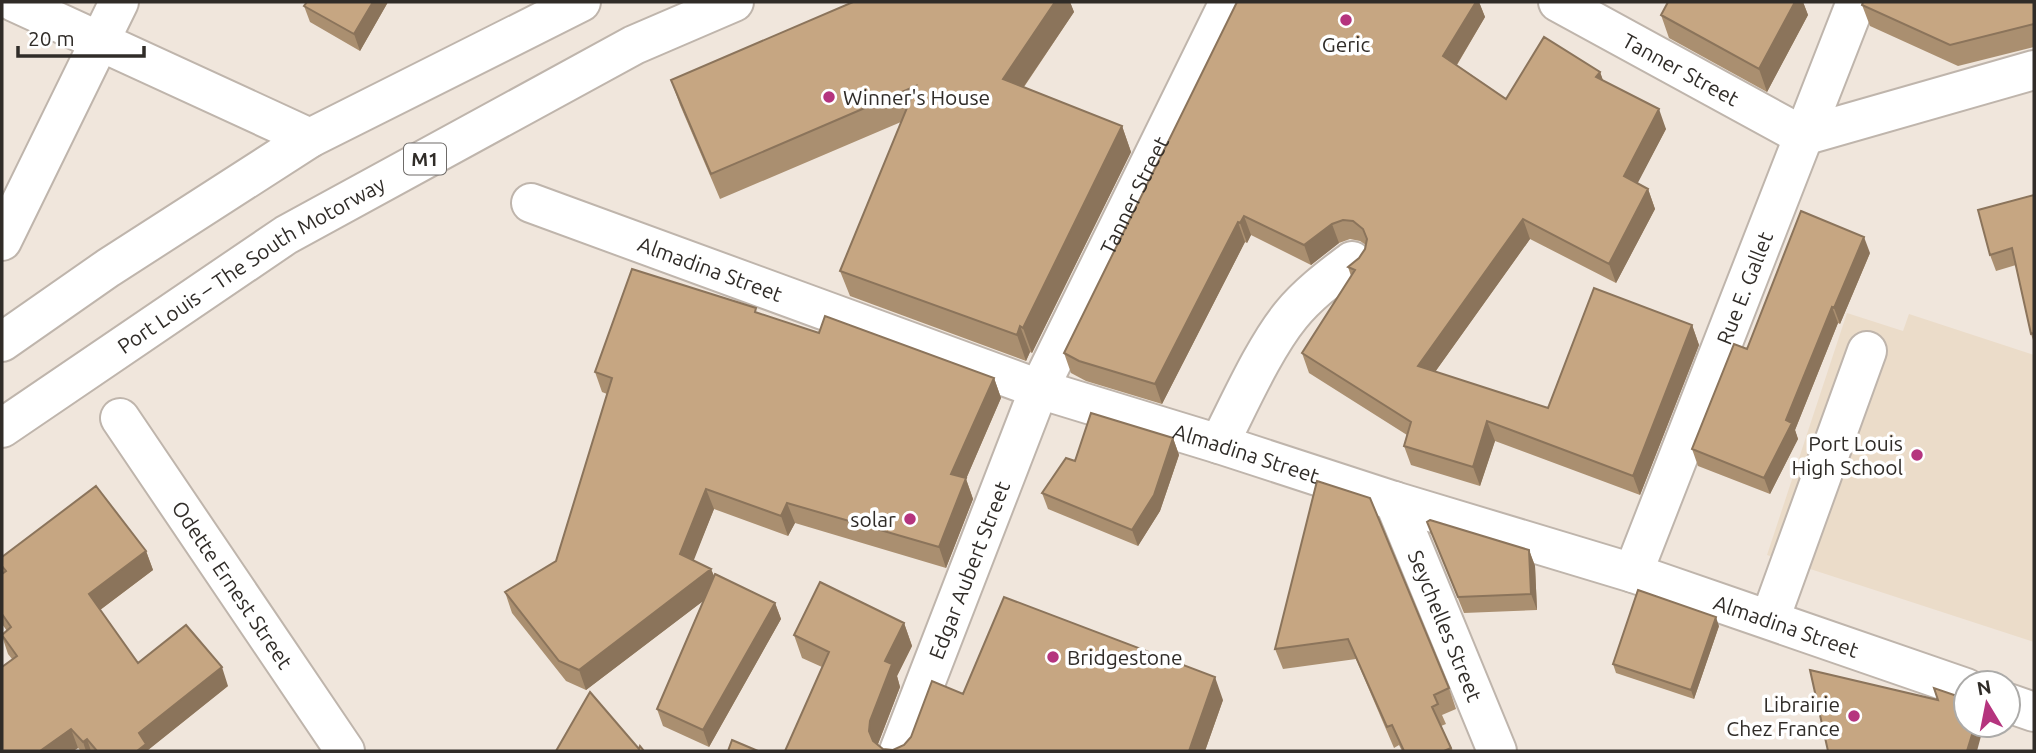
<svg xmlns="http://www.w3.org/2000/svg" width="2036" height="753" font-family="Ubuntu,sans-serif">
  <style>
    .education { fill: #ebdcc9 }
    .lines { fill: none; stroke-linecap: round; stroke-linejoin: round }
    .minor-casing { stroke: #bfb5ac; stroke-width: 42 }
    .highway-casing { stroke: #bfb5ac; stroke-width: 42 }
    .minor { stroke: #fff; stroke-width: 38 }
    .highway { stroke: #fff; stroke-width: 38 }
    .wall { fill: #aa8f70 }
    .shaded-wall { fill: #8b745b }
    .building { fill: #c6a682; stroke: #8b745b; stroke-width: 2 }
    .poi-dot { fill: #b5347e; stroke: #fff; stroke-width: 2.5 }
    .labels { text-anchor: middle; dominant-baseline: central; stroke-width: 7; stroke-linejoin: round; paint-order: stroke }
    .shield { fill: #fff; stroke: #6e6b68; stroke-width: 2 }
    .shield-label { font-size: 19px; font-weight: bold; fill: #302c28 }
    .poi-label { font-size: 21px; fill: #302c28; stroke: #fff; text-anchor: end }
    .street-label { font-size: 21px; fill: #302c28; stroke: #fff }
  </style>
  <rect width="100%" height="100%" fill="#f0e6dc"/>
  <path class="education" d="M 1847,313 L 1903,331 L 1909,314 L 2034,355 L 2034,642 L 1767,555 Z"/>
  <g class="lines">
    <defs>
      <g id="minor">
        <path d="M 14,2 L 310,138"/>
        <path id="s1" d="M 1558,2 L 1803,136 L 2034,70"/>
        <path id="s2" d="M 531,203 L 1039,389 L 1219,444 L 1394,501 L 1633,573 L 1966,688"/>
        <path d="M 2,241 L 119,2"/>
        <path id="s3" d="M 120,418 L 345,751"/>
        <path d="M 1219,444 C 1239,405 1264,348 1291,315 C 1308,294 1331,277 1352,261"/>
        <path id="s4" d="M 1394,501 L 1497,751"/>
        <path id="s5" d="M 1633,573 L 1856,2"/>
        <path d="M 1770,619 L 1867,351"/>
        <path d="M 2008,703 L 2034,712"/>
        <path id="s6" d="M 899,751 L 1039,389 L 1229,2"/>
      </g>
      <g id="highway">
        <path d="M 2,342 L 108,268 L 310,138 L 581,2"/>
        <path id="s7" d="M 2,428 L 286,235 L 634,45 L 734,2"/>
      </g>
    </defs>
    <use href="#minor" class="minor-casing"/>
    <use href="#highway" class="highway-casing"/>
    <use href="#minor" class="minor"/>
    <use href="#highway" class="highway"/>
  </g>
  <path class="wall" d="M 388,2 L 360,51 L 310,22 L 304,6 Z
    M 853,2 L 1070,2 L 1074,12 L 1024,87 L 1122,126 L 1131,152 L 1032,353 L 1030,352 L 1026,361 L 850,296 L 840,271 L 901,122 L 720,199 L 680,105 L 671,80 Z
    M 1237,2 L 1479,2 L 1485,17 L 1457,65 L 1506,99 L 1600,72 L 1603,81 L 1666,129 L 1637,183 L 1648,189 L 1655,209 L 1616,283 L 1530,239 L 1435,372 L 1548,408 L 1692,325 L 1699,345 L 1640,495 L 1495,441 L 1480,486 L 1411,465 L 1404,446 L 1407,435 L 1309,373 L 1302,353 L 1351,276 L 1348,267 L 1359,258 L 1365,249 L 1366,245 L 1360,241 L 1350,239 L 1339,243 L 1311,265 L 1251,235 L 1247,243 L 1245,242 L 1162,404 L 1086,381 L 1071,373 L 1064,353 Z
    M 1668,2 L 1803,2 L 1808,15 L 1767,92 L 1669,38 L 1661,15 Z
    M 2034,2 L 2034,47 L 1958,66 L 1870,26 L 1862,5 Z
    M 2034,195 L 2034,343 L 2031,334 L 2016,265 L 1996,271 L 1990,255 Z
    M 1870,253 L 1840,324 L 1838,323 L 1795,430 L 1798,439 L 1770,494 L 1698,466 L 1692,449 L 1747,349 Z
    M 757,313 L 819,333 L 994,378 L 1001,398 L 966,479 L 973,499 L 946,568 L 795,523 L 788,536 L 714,509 L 693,560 L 711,569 L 714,576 L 775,603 L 781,619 L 709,747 L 663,726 L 657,709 L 703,601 L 586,690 L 566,681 L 512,613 L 505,592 L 556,561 L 607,394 L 602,392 L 595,372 Z
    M 1173,438 L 1179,455 L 1160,511 L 1138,546 L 1048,509 L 1042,493 L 1075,461 Z
    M 1317,481 L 1449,688 L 1456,709 L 1442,715 L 1446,724 L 1441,726 L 1453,751 L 1402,751 L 1399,745 L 1394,748 L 1356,659 L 1283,669 L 1275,649 Z
    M 1427,522 L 1529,550 L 1535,566 L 1537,610 L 1464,613 Z
    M 146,551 L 153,570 L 100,610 L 138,663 L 228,686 L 148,750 L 148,751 L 81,751 L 78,748 L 73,751 L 2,751 L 12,659 L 8,654 L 2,636 L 7,631 L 2,624 L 2,557 Z
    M 904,623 L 912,646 L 897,676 L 900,687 L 878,744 L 878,745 L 883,749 L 893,750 L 904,745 L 963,694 L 1223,700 L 1205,751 L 785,751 L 822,667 L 802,658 L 794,635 Z
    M 1719,626 L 1694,699 L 1616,673 L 1613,664 Z"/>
  <path class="shaded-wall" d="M 373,2 L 388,2 L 360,51 L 354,34 Z
    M 1055,2 L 1070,2 L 1074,12 L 1012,104 L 1003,79 Z
    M 1476,2 L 1479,2 L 1485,17 L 1450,76 L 1443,56 Z
    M 1795,2 L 1803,2 L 1808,15 L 1767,92 L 1759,69 Z
    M 1600,72 L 1607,91 L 1596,77 Z
    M 1659,109 L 1666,129 L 1631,196 L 1624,176 Z
    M 1122,126 L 1131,152 L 1032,353 L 1023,328 Z
    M 1648,189 L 1655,209 L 1616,283 L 1609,264 Z
    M 1244,216 L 1251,235 L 1247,243 L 1240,223 Z
    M 1523,219 L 1530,239 L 1425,386 L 1418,366 Z
    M 1238,222 L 1245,242 L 1162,404 L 1155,384 Z
    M 1332,224 L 1339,243 L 1311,265 L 1304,245 Z
    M 1864,237 L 1870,253 L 1840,324 L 1834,308 Z
    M 1832,307 L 1838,323 L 1795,430 L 1798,439 L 1770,494 L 1764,478 L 1786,420 Z
    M 1692,325 L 1699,345 L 1640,495 L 1633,476 Z
    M 1020,326 L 1030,352 L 1026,361 L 1017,335 Z
    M 994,378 L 1001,398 L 966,479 L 973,499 L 946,568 L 939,547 L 951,474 Z
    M 1487,421 L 1495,441 L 1480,486 L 1473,467 Z
    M 1173,438 L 1179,455 L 1160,511 L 1138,546 L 1132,530 Z
    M 706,489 L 714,509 L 688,575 L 680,554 Z
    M 787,503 L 795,523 L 788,536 L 781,516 Z
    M 1529,550 L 1535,566 L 1537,610 L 1531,594 Z
    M 146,551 L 153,570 L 96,613 L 89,594 Z
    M 711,569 L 719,589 L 586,690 L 579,670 Z
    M 775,603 L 781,619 L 709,747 L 703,730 Z
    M 1716,617 L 1719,626 L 1694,699 L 1691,690 Z
    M 904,623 L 912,646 L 897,676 L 900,687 L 878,744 L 878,751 L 869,731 L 870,721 L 885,661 Z
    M 222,667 L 228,686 L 148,750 L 148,751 L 137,751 L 139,733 Z
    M 1215,677 L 1223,700 L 1205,751 L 1189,751 Z
    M 1975,725 L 1984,725 L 1977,751 L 1967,751 Z
    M 71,729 L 78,748 L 73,751 L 40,751 Z
    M 87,739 L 91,751 L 86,751 L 83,742 Z"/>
  <path class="building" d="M 307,2 L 373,2 L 354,34 L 304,6 Z
    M 853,2 L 1055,2 L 1003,79 L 1122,126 L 1023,328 L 1020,326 L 1017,335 L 840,271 L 916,86 L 711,174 L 671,80 Z
    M 1237,2 L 1476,2 L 1443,56 L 1506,99 L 1544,37 L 1600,72 L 1596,77 L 1659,109 L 1624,176 L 1648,189 L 1609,264 L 1523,219 L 1418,366 L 1548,408 L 1594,288 L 1692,325 L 1633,476 L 1487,421 L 1473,467 L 1404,446 L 1411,422 L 1302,353 L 1355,270 L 1348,267 L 1359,258 L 1365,249 L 1367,239 L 1363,229 L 1353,221 L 1343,220 L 1332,224 L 1304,245 L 1244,216 L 1240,223 L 1238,222 L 1155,384 L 1079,361 L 1064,353 Z
    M 1668,2 L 1795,2 L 1759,69 L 1661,15 Z
    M 1863,2 L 2034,2 L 2034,24 L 1950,45 L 1862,5 Z
    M 2034,195 L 2034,333 L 2031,334 L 2012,248 L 1990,255 L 1978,210 Z
    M 1801,211 L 1864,237 L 1834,308 L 1832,307 L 1786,420 L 1792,423 L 1764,478 L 1692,449 L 1734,344 L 1747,349 Z
    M 632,269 L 756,308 L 755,312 L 819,333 L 825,316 L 994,378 L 951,474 L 966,478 L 939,547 L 787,503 L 781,516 L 706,489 L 680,554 L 711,569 L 579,670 L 559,661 L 505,592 L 556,561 L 612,378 L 595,372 Z
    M 1091,413 L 1173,438 L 1154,495 L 1132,530 L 1042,493 L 1066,458 L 1075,461 Z
    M 1317,481 L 1370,498 L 1449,688 L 1434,695 L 1438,704 L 1432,707 L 1451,748 L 1444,751 L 1404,751 L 1392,725 L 1387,727 L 1348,639 L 1275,649 Z
    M 96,486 L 146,551 L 89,594 L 138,663 L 186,625 L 222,667 L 139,733 L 146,744 L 137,751 L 97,751 L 87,739 L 83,742 L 71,729 L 40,751 L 2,751 L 2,667 L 17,656 L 2,635 L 11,627 L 2,614 L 2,574 L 6,571 L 2,566 L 2,557 Z
    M 1430,520 L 1529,550 L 1531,594 L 1458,597 L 1427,522 Z
    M 715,574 L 775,603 L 703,730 L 657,709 Z
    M 820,582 L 904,623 L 885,661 L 892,664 L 870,721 L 869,731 L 873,741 L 883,749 L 893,750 L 904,745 L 911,737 L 932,681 L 963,694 L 1004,597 L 1215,677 L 1189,751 L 785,751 L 829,652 L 794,635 Z
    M 1638,590 L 1716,617 L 1691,690 L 1613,664 Z
    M 1810,670 L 1938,700 L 1934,688 L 1954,695 L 1966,695 L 1966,725 L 1975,725 L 1967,751 L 1828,751 Z
    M 590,692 L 639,749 L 640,746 L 644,751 L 556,751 Z
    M 732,740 L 758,751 L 728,751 Z"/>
  <g class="poi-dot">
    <circle cx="1346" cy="20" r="7"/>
    <circle cx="829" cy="97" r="7"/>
    <circle cx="1917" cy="455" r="7"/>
    <circle cx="910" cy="519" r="7"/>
    <circle cx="1053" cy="657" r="7"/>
    <circle cx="1854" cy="716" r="7"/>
  </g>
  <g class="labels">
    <rect class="shield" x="404" y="143.5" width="42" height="31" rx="5"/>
    <g class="shield-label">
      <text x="425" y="159">M1</text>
    </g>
    <g class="poi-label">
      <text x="1346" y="44" text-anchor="middle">Geric</text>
      <text x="843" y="97" text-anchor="start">Winner's House</text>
      <text x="1903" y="443">Port Louis<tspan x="1903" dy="24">High School</tspan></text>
      <text x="896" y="519">solar</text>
      <text x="1067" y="657" text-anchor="start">Bridgestone</text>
      <text x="1840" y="704">Librairie<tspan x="1840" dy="24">Chez France</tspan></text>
    </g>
    <g class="street-label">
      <text stroke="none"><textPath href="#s1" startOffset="140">Tanner Street</textPath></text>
      <text stroke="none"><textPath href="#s6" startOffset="604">Tanner Street</textPath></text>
      <text stroke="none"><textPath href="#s7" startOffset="298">Port Louis – The South Motorway</textPath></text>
      <text stroke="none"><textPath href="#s2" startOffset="191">Almadina Street</textPath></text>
      <text stroke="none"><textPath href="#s5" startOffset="306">Rue E. Gallet</textPath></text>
      <text stroke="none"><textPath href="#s2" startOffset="758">Almadina Street</textPath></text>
      <text stroke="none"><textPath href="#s6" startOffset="194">Edgar Aubert Street</textPath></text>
      <text stroke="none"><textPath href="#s3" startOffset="201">Odette Ernest Street</textPath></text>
      <text stroke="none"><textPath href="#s2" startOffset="1325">Almadina Street</textPath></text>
      <text stroke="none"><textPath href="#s4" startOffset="135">Seychelles Street</textPath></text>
    </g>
  </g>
  <rect width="2036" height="753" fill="none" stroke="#302c28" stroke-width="7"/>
  <g transform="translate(1987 704) rotate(350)"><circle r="33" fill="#ffffff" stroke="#acaba9" stroke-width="2"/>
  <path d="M0-5L12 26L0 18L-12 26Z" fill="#b5347e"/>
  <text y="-10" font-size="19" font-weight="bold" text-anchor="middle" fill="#302c28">N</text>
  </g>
  <path d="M18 46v10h126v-10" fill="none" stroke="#302c28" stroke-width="3.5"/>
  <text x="28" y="46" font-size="21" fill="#302c28" stroke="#ffffff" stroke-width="5" paint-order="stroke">20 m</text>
</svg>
